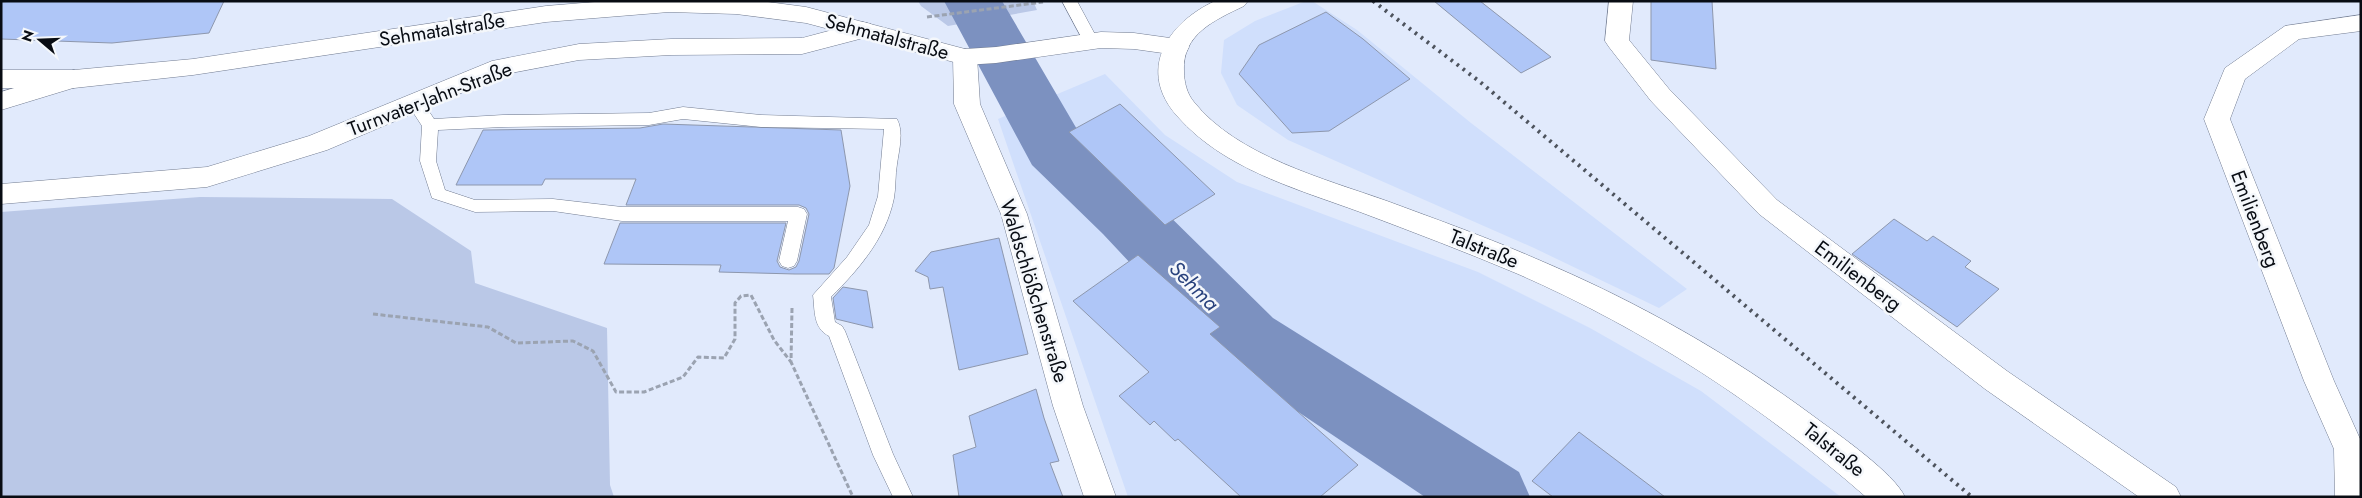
<svg xmlns="http://www.w3.org/2000/svg" width="2362" height="498" font-family="Jost,sans-serif">
  <style>
    .built { fill: #d0dffc }
    .green { fill: #bac8e7 }
    .lines { fill: none; stroke-linecap: round; stroke-linejoin: round }
    .river { fill: #7c91c0; fill-rule: evenodd }
    .building { fill: #afc6f7; stroke: #8d97ad }
    .lane-casing { stroke: #727c91; stroke-width: 1 }
    .street-casing { stroke: #727c91; stroke-width: 1 }
    .secondary-casing { stroke: #727c91; stroke-width: 1 }
    .primary-casing { stroke: #727c91; stroke-width: 1 }
    .path { stroke: #9ba3b1; stroke-width: 3; stroke-dasharray: 5 2.5; stroke-linecap: butt }
    .lane { fill: #fff; fill-rule: evenodd }
    .street { fill: #fff; fill-rule: evenodd }
    .secondary { fill: #fff; fill-rule: evenodd }
    .primary { fill: #fff; fill-rule: evenodd }
    .rail { stroke: #4d535d; stroke-width: 4; stroke-dasharray: 2.5 5; stroke-linecap: butt }
    .labels { text-anchor: middle; dominant-baseline: central; stroke-width: 5; stroke-linejoin: round; paint-order: stroke }
    .street-label { font-size: 20px; fill: #080c13; stroke: #f4f7fb }
    .water-label { font-size: 21px; font-style: italic; fill: #29427d; stroke: #f4f7fb }
  </style>
  <rect width="100%" height="100%" fill="#e1eafc"/>
  <path class="built" d="M 1306,1 L 1312,1 L 1357,30 L 1471,123 L 1687,289 L 1659,308 L 1534,248 L 1288,140 L 1237,105 L 1221,73 L 1224,40 L 1255,21 Z
    M 1105,74 L 1165,135 L 1237,182 L 1478,272 L 1590,328 L 1701,391 L 1841,497 L 1128,497 L 998,119 Z"/>
  <path class="green" d="M 918,1 L 1033,1 L 1037,10 L 948,26 L 921,6 Z
    M 200,197 L 392,199 L 471,251 L 475,283 L 607,328 L 610,485 L 614,497 L 1,497 L 1,212 Z"/>
  <g class="lines">
    <path class="river" d="M 944,1 L 1002,1 L 1078,131 L 1151,198 L 1273,318 L 1519,472 L 1530,497 L 1425,497 L 1221,360 L 1103,234 L 1032,165 Z"/>
  </g>
  <path class="building" d="M 13,1 L 128,2 L 224,1 L 209,33 L 112,43 L 1,39 L 1,2 Z
    M 1434,1 L 1480,1 L 1551,57 L 1521,73 Z
    M 1651,1 L 1712,1 L 1716,69 L 1651,60 Z
    M 1326,12 L 1363,39 L 1410,79 L 1329,131 L 1292,133 L 1239,74 L 1259,45 Z
    M 1120,104 L 1215,194 L 1165,225 L 1069,132 Z
    M 663,124 L 841,130 L 850,186 L 834,268 L 829,274 L 795,274 L 719,272 L 721,265 L 604,264 L 620,223 L 786,223 L 777,261 L 780,267 L 789,270 L 796,267 L 799,261 L 809,214 L 806,208 L 799,205 L 626,205 L 636,179 L 545,179 L 542,185 L 456,185 L 483,130 L 640,128 Z
    M 1894,219 L 1927,241 L 1933,236 L 1971,261 L 1965,267 L 1999,289 L 1957,327 L 1852,254 Z
    M 999,238 L 1028,354 L 959,370 L 943,287 L 930,289 L 928,277 L 915,271 L 931,252 Z
    M 1138,255 L 1220,327 L 1210,334 L 1358,465 L 1320,497 L 1241,497 L 1178,439 L 1175,441 L 1154,421 L 1150,425 L 1119,396 L 1149,372 L 1073,301 Z
    M 843,287 L 867,291 L 873,328 L 836,319 L 833,298 Z
    M 1036,389 L 1044,418 L 1059,461 L 1050,463 L 1063,497 L 959,497 L 953,455 L 976,447 L 969,416 Z
    M 1579,432 L 1665,497 L 1553,497 L 1532,481 Z"/>
  <g class="lines">
    <defs>
      <path id="lane" d="M 1062,1 L 1077,1 L 1098,40 L 1095,44 L 1085,44 Z
        M 415,97 L 421,99 L 434,119 L 503,115 L 649,113 L 683,107 L 761,115 L 897,119 C 904,132 899,150 897,164 C 895,175 896,187 894,198 C 886,238 859,269 831,297 L 835,322 L 842,326 L 845,331 L 893,454 L 913,497 L 893,497 L 873,455 L 829,336 C 813,328 815,311 813,295 L 847,257 L 869,225 L 878,196 L 884,129 L 761,127 L 683,119 L 649,125 L 503,127 L 438,130 L 436,161 L 445,190 L 475,200 L 553,199 L 622,207 L 798,207 L 804,209 L 807,214 L 797,261 L 794,266 L 788,268 L 782,266 L 779,261 L 788,221 L 622,221 L 553,211 L 475,212 L 432,198 L 420,161 L 422,126 L 407,103 L 409,99 Z"/>
      <path id="street" d="M 1609,1 L 1633,1 L 1629,40 L 1669,89 L 1777,200 L 2007,371 L 2176,487 L 2181,497 L 2139,497 L 1985,389 L 1759,214 L 1651,101 L 1609,47 L 1605,41 Z
        M 2361,15 L 2361,31 L 2299,39 L 2245,79 L 2230,119 L 2334,381 L 2361,441 L 2361,497 L 2335,497 L 2334,449 L 2304,381 L 2204,119 L 2225,68 L 2285,26 Z
        M 863,22 L 871,24 L 875,30 L 871,36 L 802,54 L 671,55 L 579,60 L 506,74 L 327,150 L 207,187 L 1,204 L 1,184 L 207,167 L 309,136 L 492,61 L 579,44 L 671,39 L 802,38 Z
        M 965,49 L 974,51 L 977,57 L 980,104 L 1027,214 L 1083,406 L 1116,497 L 1084,497 L 1053,406 L 1001,214 L 954,104 L 953,57 L 956,51 Z
        M 74,70 L 83,73 L 86,79 L 83,85 L 1,110 L 1,92 Z"/>
      <path id="secondary" d="M 607,1 L 760,1 L 806,7 L 965,49 L 996,47 L 1101,32 L 1134,33 L 1177,39 L 1186,41 L 1189,47 L 1186,53 L 1177,55 L 1134,49 L 1101,48 L 996,63 L 965,65 L 806,23 L 736,14 L 669,12 L 546,22 L 193,75 L 74,88 L 1,88 L 1,70 L 74,70 L 193,59 L 546,6 Z"/>
      <path id="primary" d="M 1215,1 L 1248,1 L 1244,6 C 1215,20 1182,34 1184,71 C 1184,82 1187,94 1194,102 C 1237,156 1325,179 1387,201 C 1438,220 1489,238 1539,260 C 1638,302 1730,354 1816,418 C 1839,435 1894,473 1905,497 L 1866,497 C 1761,405 1646,330 1518,274 C 1466,252 1413,232 1360,212 C 1297,189 1224,169 1178,117 C 1136,71 1167,23 1215,1 Z"/>
    </defs>
    <use href="#lane" class="lane-casing"/>
    <use href="#street" class="street-casing"/>
    <use href="#secondary" class="secondary-casing"/>
    <use href="#primary" class="primary-casing"/>
    <path class="path" d="M 927,17 L 1043,2
      M 792,308 L 791,362 L 853,497
      M 373,314 L 488,327 L 516,343 L 573,341 L 593,351 L 616,392 L 644,392 L 683,377 L 698,357 L 724,358 L 735,339 L 735,303 L 741,296 L 751,295 L 774,340 L 791,362"/>
    <use href="#lane" class="lane"/>
    <use href="#street" class="street"/>
    <use href="#secondary" class="secondary"/>
    <use href="#primary" class="primary"/>
    <path class="rail" d="M 1373,1 L 1479,81 L 1972,497"/>
  </g>
  <g class="labels">
    <g class="street-label">
      <text transform="translate(442 30) rotate(-9)">Sehmatalstraße</text>
      <text transform="translate(887 37) rotate(15)">Sehmatalstraße</text>
      <text transform="translate(430 99) rotate(-21)">Turnvater-Jahn-Straße</text>
      <text transform="translate(2255 219) rotate(69)">Emilienberg</text>
      <text transform="translate(1484 249) rotate(22)">Talstraße</text>
      <text transform="translate(1858 276) rotate(37)">Emilienberg</text>
      <text transform="translate(1034 291) rotate(73)">Waldschlößchenstraße</text>
      <text transform="translate(1834 450) rotate(39)">Talstraße</text>
    </g>
    <g class="water-label">
      <text transform="translate(1194 286) rotate(45)">Sehma</text>
    </g>
  </g>
  <rect width="2362" height="498" fill="none" stroke="#080c13" stroke-width="5"/>
  <g transform="translate(40 40) rotate(289)" stroke="#f4f7fb" stroke-width="4" paint-order="stroke">
  <path d="M0-4L9 19L0 12L-9 19Z" fill="#080c13"/>
  <text y="-8" font-size="14" font-weight="bold" text-anchor="middle" fill="#080c13">N</text>
  </g>
</svg>
